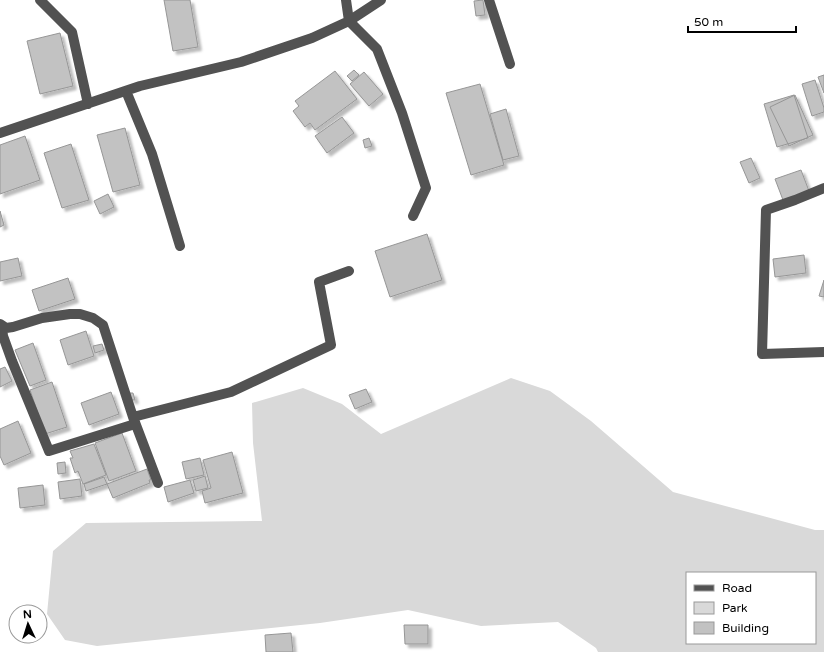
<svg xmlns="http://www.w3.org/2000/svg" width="824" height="652" font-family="'Varela Round',sans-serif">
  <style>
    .green { fill: #d9d9d9; fill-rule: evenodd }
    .building { fill: #c2c2c2; stroke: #969696; filter: url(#shadow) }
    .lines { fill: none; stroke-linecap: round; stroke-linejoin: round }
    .minor { stroke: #525252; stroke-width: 10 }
  </style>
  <defs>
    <filter id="shadow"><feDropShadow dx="3.5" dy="3.5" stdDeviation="1" flood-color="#0004"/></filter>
  </defs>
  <rect width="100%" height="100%" fill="#fff"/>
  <path class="green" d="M 511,378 L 550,391 L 591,421 L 673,492 L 815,530 L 824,530 L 824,652 L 598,652 L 596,648 L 558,622 L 481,626 L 408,610 L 320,623 L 97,646 L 65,640 L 47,614 L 53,551 L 86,523 L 262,521 L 253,443 L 252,403 L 303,388 L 342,404 L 381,434 ZM 687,573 L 815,573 L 815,643 L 687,643 Z"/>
  <path class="building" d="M 164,0 L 190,0 L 198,47 L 173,51 Z
    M 483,0 L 485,15 L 476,16 L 474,1 Z
    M 60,33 L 73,86 L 40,94 L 27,41 Z
    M 354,70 L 359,75 L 352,81 L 347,76 Z
    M 335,71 L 357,99 L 315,130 L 310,123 L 305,127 L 293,111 L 299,106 L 295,101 Z
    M 364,72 L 383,94 L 369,106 L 350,84 Z
    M 824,75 L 824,93 L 818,77 Z
    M 815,80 L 824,108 L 824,112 L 812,116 L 802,84 Z
    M 480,84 L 504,165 L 471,175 L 446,93 Z
    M 794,95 L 808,138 L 777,147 L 764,104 Z
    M 795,95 L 813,135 L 789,146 L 770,107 Z
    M 506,109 L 519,156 L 503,160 L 490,114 Z
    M 342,117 L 354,133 L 327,153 L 315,136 Z
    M 125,128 L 140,185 L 113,192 L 97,135 Z
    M 25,136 L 40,180 L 0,194 L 0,145 Z
    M 369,138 L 372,146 L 365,148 L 363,140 Z
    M 71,144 L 89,200 L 62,208 L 44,153 Z
    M 751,158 L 760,178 L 749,183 L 740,162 Z
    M 801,170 L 809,191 L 783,200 L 775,179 Z
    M 108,194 L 114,207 L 100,214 L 94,201 Z
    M 0,211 L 4,225 L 0,227 Z
    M 427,234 L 442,280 L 390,297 L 375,251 Z
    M 804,255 L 806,273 L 775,277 L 773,259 Z
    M 18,258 L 22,276 L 0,281 L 0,262 Z
    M 68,278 L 75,299 L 39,311 L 32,290 Z
    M 824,280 L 824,297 L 819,296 Z
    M 86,331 L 94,356 L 68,365 L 60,340 Z
    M 33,343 L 46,380 L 30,386 L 15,350 Z
    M 102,344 L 104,350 L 95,353 L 93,346 Z
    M 5,367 L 12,381 L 0,387 L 0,369 Z
    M 52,382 L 67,427 L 45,434 L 30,390 Z
    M 366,389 L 372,402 L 355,409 L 349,395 Z
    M 111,392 L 119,414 L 89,425 L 81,403 Z
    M 129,393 L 133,393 L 135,400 L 131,400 Z
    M 18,421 L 31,453 L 4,465 L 0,456 L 0,429 Z
    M 122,433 L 136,471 L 109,481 L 95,443 Z
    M 94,444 L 106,475 L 83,484 L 78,471 L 75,473 L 70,458 L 73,458 L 70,451 Z
    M 232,452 L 243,493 L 205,503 L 202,491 L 211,488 L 203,460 Z
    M 200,458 L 204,475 L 186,479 L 182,462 Z
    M 65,462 L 66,473 L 58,474 L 57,463 Z
    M 147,469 L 151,480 L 149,480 L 150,483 L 113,498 L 107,484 Z
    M 205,476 L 208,488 L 196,491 L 193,480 Z
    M 104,477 L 107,484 L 86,491 L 84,484 Z
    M 80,479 L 82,496 L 60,499 L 58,482 Z
    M 190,480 L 194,493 L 168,502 L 164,487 Z
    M 43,485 L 45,505 L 20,508 L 18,488 Z
    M 404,625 L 428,625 L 428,644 L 405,644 Z
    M 291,633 L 293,652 L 266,652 L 265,635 Z"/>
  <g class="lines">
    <path class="minor" d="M 40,0 L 72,32 L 88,104
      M 346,0 L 349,21 L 377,49 L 402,113 L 426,188 L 413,216
      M 489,0 L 510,64
      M 126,91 L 152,154 L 180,246
      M 0,133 L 140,86 L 241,62 L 312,38 L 349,21 L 381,0
      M 824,188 L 795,200 L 766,210 L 762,354 L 824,352
      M 0,324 L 6,328 L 13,327 L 42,318 L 70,314 L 80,314 L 93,318 L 103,325 L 133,417 L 158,483
      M 2,326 L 3,336 L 12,361 L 49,451 L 135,424
      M 133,417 L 231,392 L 331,345 L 319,282 L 349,271"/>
  </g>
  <rect x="686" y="572" width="130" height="72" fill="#ffffff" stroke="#999999"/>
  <rect x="694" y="585" width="20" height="6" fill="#525252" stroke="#999999"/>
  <text x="722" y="592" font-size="12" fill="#000000">Road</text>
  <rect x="694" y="602" width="20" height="12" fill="#d9d9d9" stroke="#999999"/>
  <text x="722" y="612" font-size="12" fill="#000000">Park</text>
  <rect x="694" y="622" width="20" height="12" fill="#c2c2c2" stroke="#999999"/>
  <text x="722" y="632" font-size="12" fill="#000000">Building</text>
  <g transform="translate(28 624) rotate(356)"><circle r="19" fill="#ffffff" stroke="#999999"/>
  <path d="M0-3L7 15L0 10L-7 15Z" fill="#000000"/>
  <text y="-6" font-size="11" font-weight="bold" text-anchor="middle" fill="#000000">N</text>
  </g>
  <path d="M688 26v6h108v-6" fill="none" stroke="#000000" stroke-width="2"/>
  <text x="694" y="26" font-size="12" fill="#000000" stroke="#ffffff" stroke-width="3" paint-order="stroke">50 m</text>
</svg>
